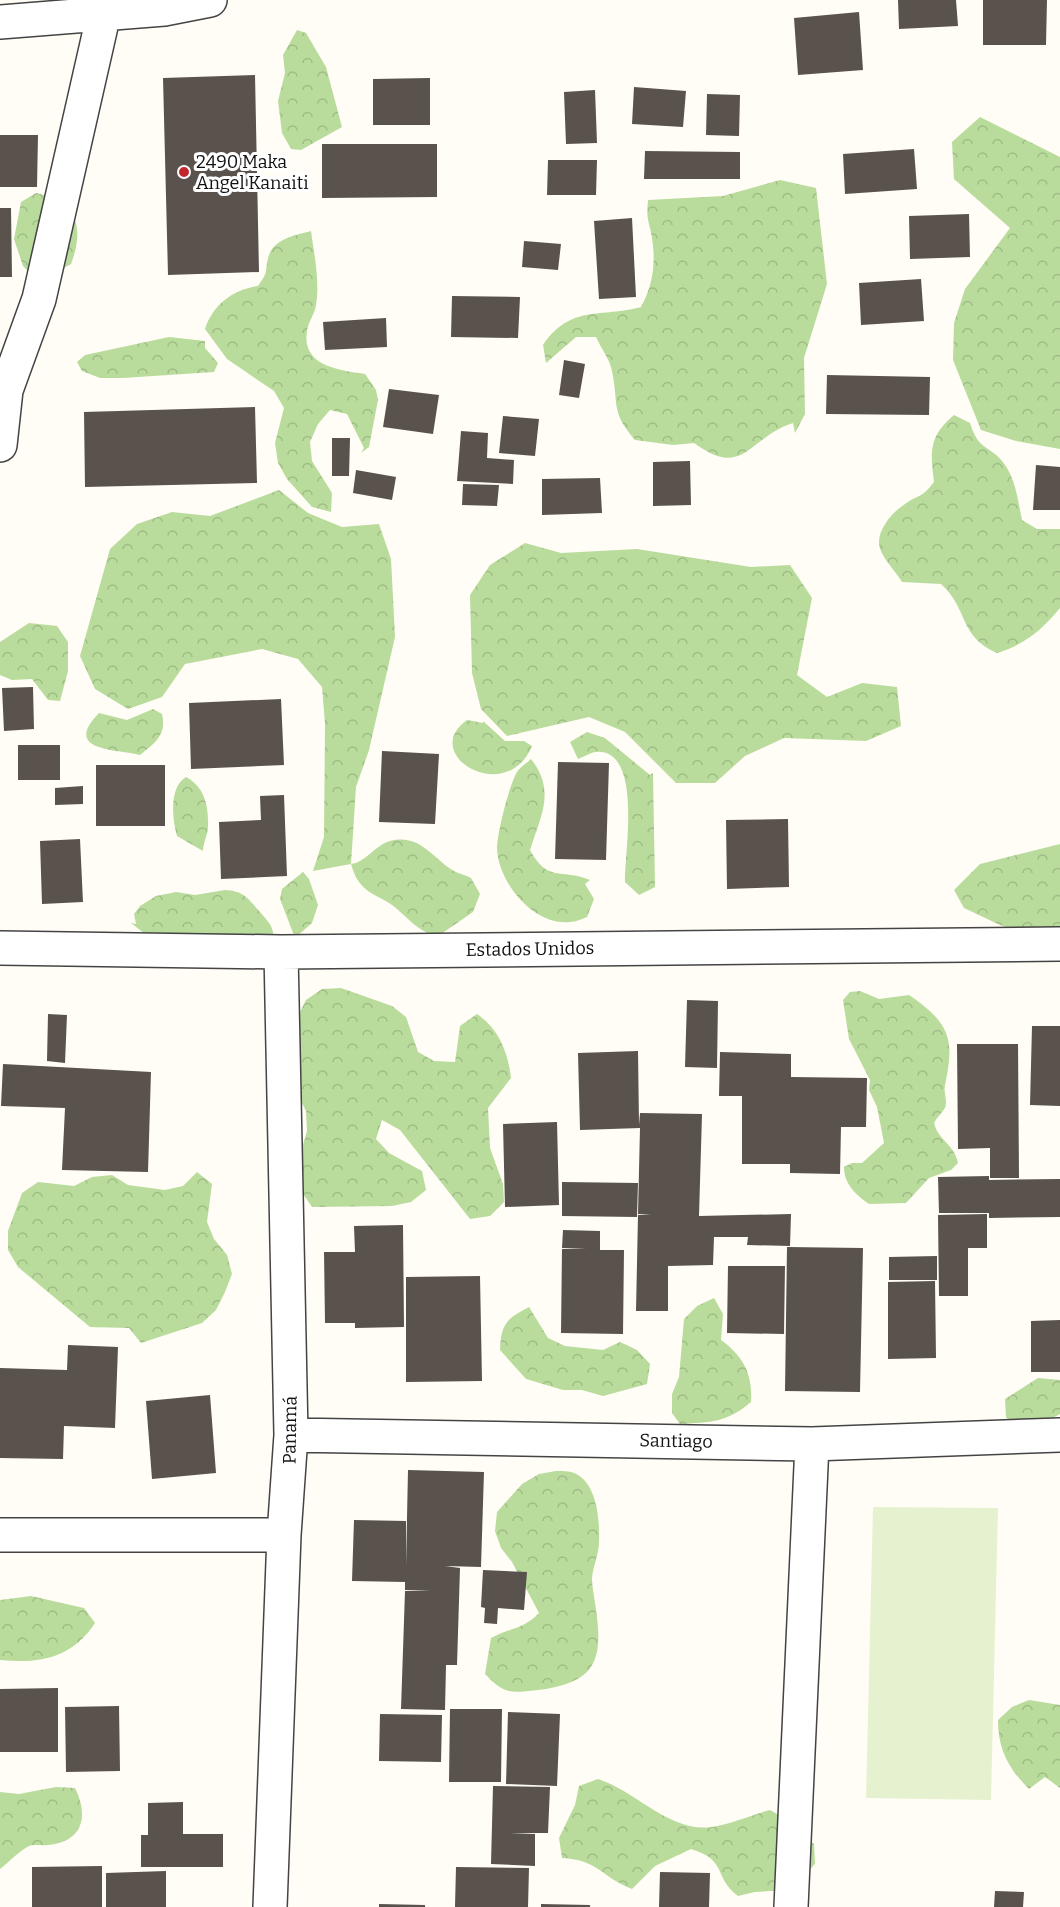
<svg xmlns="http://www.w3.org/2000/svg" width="1060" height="1907" font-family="Bitter,serif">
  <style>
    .forest { fill: url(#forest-crowns) }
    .pitch { fill: #e6f2cf }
    .building { fill: #5a524d }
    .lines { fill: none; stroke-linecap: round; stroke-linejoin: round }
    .minor-casing { stroke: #444; stroke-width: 36 }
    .minor { stroke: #fff; stroke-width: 33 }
    .poi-dot { fill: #c4262e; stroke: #fff; stroke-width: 2 }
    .labels { text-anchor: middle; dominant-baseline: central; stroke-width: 6; stroke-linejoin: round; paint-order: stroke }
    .poi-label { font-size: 18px; fill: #111; stroke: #fff; text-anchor: start }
    .street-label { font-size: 18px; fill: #111; stroke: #fff }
  </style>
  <defs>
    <pattern id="forest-crowns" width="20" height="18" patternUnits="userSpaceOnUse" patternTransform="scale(1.5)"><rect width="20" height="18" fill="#b9dc9c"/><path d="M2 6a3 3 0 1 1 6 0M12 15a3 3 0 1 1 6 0" fill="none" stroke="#9ebc85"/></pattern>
  </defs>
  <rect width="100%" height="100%" fill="#fffdf5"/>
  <path class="forest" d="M 297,30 L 306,33 L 326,67 L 342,127 L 301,150 L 291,149 L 282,133 L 278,101 L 285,73 L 283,55 Z
    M 980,117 L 1060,157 L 1060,449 L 1016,441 L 981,430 L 953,360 L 954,323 L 965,289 L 1010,228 L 954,179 L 952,142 Z
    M 780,180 L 816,188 L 827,284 L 804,358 L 805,414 L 795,433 L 793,423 C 747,438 745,480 694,443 L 673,445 L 635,440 C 610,411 619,404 612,371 C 610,360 601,348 596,337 L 576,337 L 546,363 L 543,345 C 571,304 601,318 641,307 C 653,285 656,263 652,238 C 649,220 646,221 648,200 L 723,196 Z
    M 36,193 C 77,202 85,226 71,264 L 49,276 L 30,273 L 23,266 L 14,239 L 21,202 Z
    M 311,231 C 314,254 320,281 316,305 C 315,314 308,322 307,331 C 301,367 341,370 365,374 L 376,390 L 378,400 L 369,447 L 361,453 L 364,448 L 347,414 L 330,410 L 318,424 L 310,442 L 312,461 L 332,493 L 331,512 L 312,507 L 287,479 L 278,463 L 275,443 L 284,408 L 274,391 L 227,359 L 205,329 C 213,305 232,290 258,286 C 270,270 264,271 269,255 C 275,238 297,235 311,231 Z
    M 169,337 L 205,341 L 205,348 L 218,363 L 214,372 L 123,378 L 100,378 L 82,371 L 77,362 L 85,355 Z
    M 954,415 L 970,423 C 979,453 992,445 1005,465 C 1016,481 1018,501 1022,520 L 1037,529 L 1060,529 L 1060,608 C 1042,630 1024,645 997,653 C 958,636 969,609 941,584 L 902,582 C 896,572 885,561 881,551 C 873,534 891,513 905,504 C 920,493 920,500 934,482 C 930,451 929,436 954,415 Z
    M 279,490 L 308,513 L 342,527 L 379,524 L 391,559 L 395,637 L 369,750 L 356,787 L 351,864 C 365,863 375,845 390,841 C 420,833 432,858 454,871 C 459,874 466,875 471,878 L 480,894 L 473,912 L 441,934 C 422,939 404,912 389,903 C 378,896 367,893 359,882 C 355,877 353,870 351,864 L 313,871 L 324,837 L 325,724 L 322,687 L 298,659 L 262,649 L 185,664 L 162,697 L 128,709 L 95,689 L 80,656 L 110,549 L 137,524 L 172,512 L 210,516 Z
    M 525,543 L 561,553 L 637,549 L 751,567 L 790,565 L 812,598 L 797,675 L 827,697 L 862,683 L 897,687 L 901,726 L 866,741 L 784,738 L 745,756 L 715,783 L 676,783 L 625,732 L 589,717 L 507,736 L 481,709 L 472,673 L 470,595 L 490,565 Z
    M 29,623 L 57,626 L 68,642 L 68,671 L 60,701 L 48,700 L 32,679 L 12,680 L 0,675 L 0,642 Z
    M 153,709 L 162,714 C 167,735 155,743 140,755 C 118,749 61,752 99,713 L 127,720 Z
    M 467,720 L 483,723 L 483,721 L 505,741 L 524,741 L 532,746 C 507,807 418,755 467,720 Z
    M 587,732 L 605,738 L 650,775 L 653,773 L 655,887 L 639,895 L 625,882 C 624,855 644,747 595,752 C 590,753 583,757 578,759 L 570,742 Z
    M 531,759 C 556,791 541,815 530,850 C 548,883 560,868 590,880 L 585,884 L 594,899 L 587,917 C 582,919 575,922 570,922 C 533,926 497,881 497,847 C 498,830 509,786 517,772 C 520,767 527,763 531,759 Z
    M 186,777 C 205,787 209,807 208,828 C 207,836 203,844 203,851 L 177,836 C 172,819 169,787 186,777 Z
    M 1060,844 L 1060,928 L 1019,931 L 1000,925 L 964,908 L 954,890 L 980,864 Z
    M 303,872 L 309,879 L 318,905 L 312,923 L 295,938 L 280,899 L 282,889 Z
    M 225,890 C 245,891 248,899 260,912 C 269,923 275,927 273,942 L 145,934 L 131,923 L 136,924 L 134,914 L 140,906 L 156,896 L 176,892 L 195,895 Z
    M 341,988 L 392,1006 L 406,1017 L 418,1052 L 434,1061 L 455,1062 L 460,1026 L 477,1014 C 499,1029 508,1052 511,1078 L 488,1108 L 490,1148 L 503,1184 L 504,1202 L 490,1216 L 470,1219 L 400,1130 L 382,1120 L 376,1139 L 389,1153 L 422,1171 L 426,1190 L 411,1202 L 392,1206 L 312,1207 L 297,1185 L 297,1166 L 307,1131 L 306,1111 L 289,1077 L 289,1034 L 306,1000 L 322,989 Z
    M 860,991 L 879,999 L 909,995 C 950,1023 955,1039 945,1085 C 943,1092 948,1101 945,1108 C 942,1113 937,1117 934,1123 C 938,1140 955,1145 958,1163 L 951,1170 L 929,1178 L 906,1203 L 869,1204 C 856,1195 844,1184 844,1167 L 852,1163 L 862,1163 L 884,1143 L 877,1107 L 869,1090 L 870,1080 L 849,1039 L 843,1000 L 850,992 Z
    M 197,1172 L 212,1184 L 207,1222 L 214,1239 L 227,1255 L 232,1274 L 225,1292 L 216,1310 L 202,1323 L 141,1343 L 129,1328 L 90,1327 L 18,1267 L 8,1250 L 8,1231 L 22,1193 L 38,1182 L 74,1186 L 92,1177 L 112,1175 L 128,1185 L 165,1190 L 183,1186 Z
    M 714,1298 L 723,1314 L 721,1340 C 743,1356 753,1374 751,1402 C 726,1423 711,1422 680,1424 L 672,1413 L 672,1394 L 679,1377 L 684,1319 L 697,1306 Z
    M 529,1307 L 548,1338 L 565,1346 L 603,1350 L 620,1342 L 637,1350 L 650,1364 L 647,1384 L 603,1396 L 582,1390 L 563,1390 L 526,1379 L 500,1350 C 501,1324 506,1319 529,1307 Z
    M 1038,1378 L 1060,1380 L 1060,1414 L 1021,1435 L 1006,1417 L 1005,1399 Z
    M 556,1471 C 561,1471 569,1471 574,1473 C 597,1482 600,1520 599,1542 C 599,1554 593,1566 592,1578 C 592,1588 595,1600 596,1610 C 604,1663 593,1683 538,1690 C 511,1693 505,1695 485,1674 L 491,1638 C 510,1628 524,1629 539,1613 L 512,1562 L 501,1548 L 495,1531 L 497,1512 L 522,1484 L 539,1474 Z
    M 31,1596 L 84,1608 L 95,1623 C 72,1658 40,1664 0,1660 L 0,1600 Z
    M 1029,1700 L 1060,1705 L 1060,1788 L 1045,1777 L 1029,1789 C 1008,1768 998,1749 998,1720 L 1012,1707 Z
    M 598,1779 C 636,1791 670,1833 712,1827 C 731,1824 751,1815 770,1810 L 786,1819 L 814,1844 L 815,1864 L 790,1890 L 755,1892 L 738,1896 C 713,1877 728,1860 691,1849 L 655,1866 L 632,1889 C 601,1877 599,1860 562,1858 L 559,1838 L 575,1805 L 579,1786 Z
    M 56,1787 L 75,1788 C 89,1816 83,1842 48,1845 C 42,1846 35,1844 29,1846 C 19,1851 9,1862 0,1869 L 0,1792 L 19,1794 Z"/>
  <path class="pitch" d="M 873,1507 L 998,1508 L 991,1800 L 866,1798 Z"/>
  <path class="building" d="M 898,0 L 956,0 L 958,26 L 899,29 Z
    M 983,0 L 1047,0 L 1046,45 L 983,45 Z
    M 859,12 L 863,70 L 798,75 L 794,18 Z
    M 255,75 L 259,272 L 168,275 L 163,78 Z
    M 430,78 L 430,125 L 373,125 L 373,79 Z
    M 634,87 L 686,91 L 683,127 L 632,124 Z
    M 595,90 L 597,143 L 566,144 L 564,92 Z
    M 707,94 L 740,95 L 739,136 L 706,135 Z
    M 0,135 L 38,135 L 37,187 L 0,187 Z
    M 322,144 L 437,144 L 437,197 L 322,198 Z
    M 914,149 L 917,189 L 845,194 L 843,154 Z
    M 645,151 L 740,152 L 740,179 L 644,179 Z
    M 548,160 L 597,160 L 596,195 L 547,195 Z
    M 0,208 L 11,208 L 12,277 L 0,277 Z
    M 969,214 L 970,257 L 910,259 L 909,216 Z
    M 632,218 L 636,297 L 599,299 L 594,221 Z
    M 524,241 L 561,244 L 558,270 L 522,267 Z
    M 921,279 L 924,321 L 861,325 L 859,283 Z
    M 452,296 L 520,297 L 518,338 L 451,337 Z
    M 386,318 L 387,347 L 325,350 L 323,322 Z
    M 564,360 L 585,364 L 579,398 L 559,395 Z
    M 827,375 L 930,377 L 929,415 L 826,414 Z
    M 389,389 L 439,395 L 433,434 L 383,427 Z
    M 255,407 L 257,483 L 85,487 L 84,412 Z
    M 503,416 L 539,419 L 535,456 L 499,453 Z
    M 461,431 L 488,433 L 487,458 L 514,460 L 513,484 L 457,481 Z
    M 332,438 L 350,438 L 349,476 L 332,476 Z
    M 690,461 L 691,505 L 653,506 L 653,462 Z
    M 1036,465 L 1060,467 L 1060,510 L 1033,510 Z
    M 356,470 L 396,477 L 392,500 L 353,493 Z
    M 600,478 L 602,513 L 542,515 L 542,479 Z
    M 463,484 L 499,485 L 497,506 L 462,505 Z
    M 33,687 L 34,729 L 4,731 L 2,688 Z
    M 281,699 L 284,765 L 191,769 L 189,703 Z
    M 18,745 L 60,745 L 60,780 L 18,780 Z
    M 382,751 L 439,754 L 435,824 L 379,822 Z
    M 558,762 L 609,763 L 606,860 L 555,859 Z
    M 96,765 L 165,765 L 165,826 L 96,826 Z
    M 83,786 L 83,804 L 55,805 L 55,788 Z
    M 284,795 L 287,876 L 221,879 L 219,822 L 261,820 L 260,796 Z
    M 788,819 L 789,887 L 727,889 L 726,820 Z
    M 80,839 L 83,902 L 42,904 L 40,841 Z
    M 687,1000 L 718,1001 L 717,1068 L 685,1067 Z
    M 48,1014 L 67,1015 L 65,1063 L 47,1061 Z
    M 1032,1026 L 1060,1026 L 1060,1106 L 1030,1105 Z
    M 957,1044 L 1018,1044 L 1019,1178 L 990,1178 L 990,1148 L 958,1149 Z
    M 638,1051 L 639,1125 L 640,1113 L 702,1114 L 699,1216 L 791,1214 L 790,1246 L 747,1245 L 748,1237 L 714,1237 L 713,1265 L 668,1266 L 668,1311 L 636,1311 L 638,1215 L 651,1215 L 638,1214 L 640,1128 L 580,1130 L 578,1053 Z
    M 720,1052 L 791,1054 L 791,1077 L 867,1078 L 866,1127 L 841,1127 L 840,1174 L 790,1173 L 790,1164 L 742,1164 L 742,1096 L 719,1096 Z
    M 3,1064 L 151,1072 L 148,1172 L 62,1170 L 65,1108 L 1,1106 Z
    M 557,1122 L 559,1205 L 505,1207 L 503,1124 Z
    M 989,1176 L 989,1180 L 1060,1179 L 1060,1217 L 989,1218 L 989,1213 L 939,1213 L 938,1177 Z
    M 562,1182 L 638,1183 L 637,1217 L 562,1216 Z
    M 987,1214 L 987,1248 L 968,1248 L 968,1296 L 939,1296 L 938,1215 Z
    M 403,1225 L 404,1327 L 355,1328 L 355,1323 L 325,1323 L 324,1252 L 355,1252 L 354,1226 Z
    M 563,1230 L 600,1231 L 600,1250 L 624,1250 L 623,1334 L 561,1333 L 562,1249 L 586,1249 L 562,1248 Z
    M 787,1247 L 863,1248 L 860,1392 L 785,1391 Z
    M 937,1256 L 937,1280 L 889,1280 L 889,1257 Z
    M 728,1266 L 785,1266 L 784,1334 L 727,1333 Z
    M 480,1276 L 482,1381 L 406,1382 L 406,1277 Z
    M 935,1281 L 936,1358 L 888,1359 L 888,1282 Z
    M 1060,1320 L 1060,1372 L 1031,1372 L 1031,1321 Z
    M 68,1345 L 118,1347 L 115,1428 L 64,1426 L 63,1459 L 0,1458 L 0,1368 L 67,1370 Z
    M 210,1395 L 216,1473 L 152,1479 L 146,1401 Z
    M 408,1470 L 484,1472 L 481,1567 L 445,1566 L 460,1568 L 457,1665 L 446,1665 L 445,1710 L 401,1709 L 405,1591 L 431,1590 L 405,1590 L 405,1582 L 352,1581 L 354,1520 L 406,1521 L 406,1566 Z
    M 483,1570 L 527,1572 L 524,1610 L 498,1608 L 497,1624 L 484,1623 L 485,1608 L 481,1607 Z
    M 58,1688 L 58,1752 L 0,1752 L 0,1689 Z
    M 119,1706 L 120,1771 L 66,1772 L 65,1707 Z
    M 450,1709 L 502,1709 L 501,1782 L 449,1782 Z
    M 508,1712 L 560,1714 L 557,1786 L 506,1784 Z
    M 380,1714 L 442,1715 L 441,1762 L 379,1761 Z
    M 493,1786 L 550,1787 L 548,1833 L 510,1833 L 535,1834 L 535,1866 L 491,1864 Z
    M 183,1802 L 183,1834 L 223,1834 L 223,1867 L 141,1867 L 141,1835 L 148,1835 L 148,1803 Z
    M 102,1866 L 102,1907 L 32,1907 L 32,1867 Z
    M 456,1867 L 529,1868 L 528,1907 L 455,1907 Z
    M 166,1871 L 166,1907 L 106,1907 L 106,1873 Z
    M 660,1872 L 710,1873 L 709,1907 L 659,1907 Z
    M 995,1891 L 1024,1892 L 1023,1907 L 994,1907 Z
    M 379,1904 L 425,1905 L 425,1907 L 379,1907 Z
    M 541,1904 L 590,1905 L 590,1907 L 541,1907 Z"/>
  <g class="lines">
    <defs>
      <path id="minor" d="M 0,22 L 164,9 L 210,0
        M 0,445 L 6,390 L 39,299 L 104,13
        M 0,948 L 281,952 L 1060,944
        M 291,1435 L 812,1444 L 1060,1435
        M 0,1535 L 284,1535
        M 270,1907 L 284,1535 L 291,1435 L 281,952
        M 791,1907 L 812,1444"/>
    </defs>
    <use href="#minor" class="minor-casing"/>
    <use href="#minor" class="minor"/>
  </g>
  <circle class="poi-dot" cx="184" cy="172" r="6"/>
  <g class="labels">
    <g class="poi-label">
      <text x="196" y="162">2490 Maka<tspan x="196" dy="21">Angel Kanaiti</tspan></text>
    </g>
    <g class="street-label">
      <text transform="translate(530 949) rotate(-1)">Estados Unidos</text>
      <text transform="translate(290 1430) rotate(-89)">Panamá</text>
      <text transform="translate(676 1441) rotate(1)">Santiago</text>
    </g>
  </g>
</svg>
